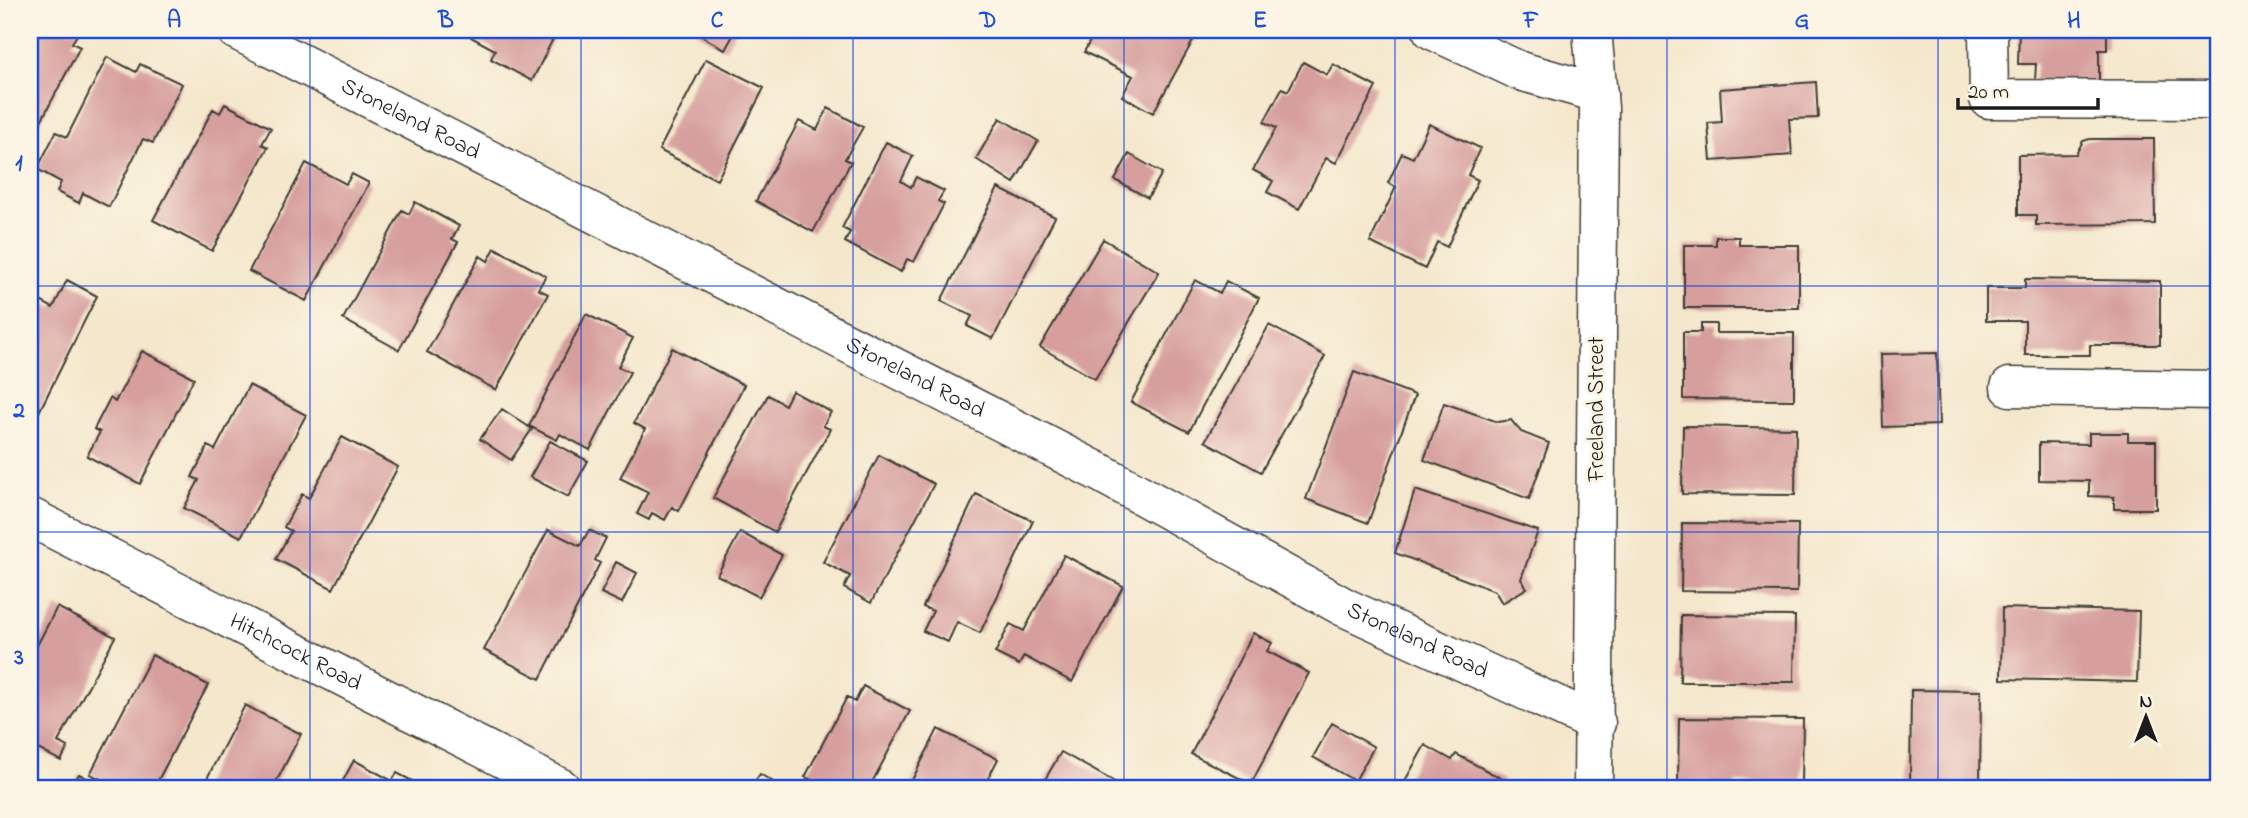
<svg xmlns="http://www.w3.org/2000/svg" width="2248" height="818" font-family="'Indie Flower',sans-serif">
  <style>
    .building { fill: #d69e9d }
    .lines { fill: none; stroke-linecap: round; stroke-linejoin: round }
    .minor-casing { stroke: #3c3a36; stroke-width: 41 }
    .minor { stroke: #fff; stroke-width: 38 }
    .grid { fill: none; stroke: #1d4ed8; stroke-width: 2; stroke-opacity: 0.55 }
    .labels { text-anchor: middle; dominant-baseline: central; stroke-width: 6; stroke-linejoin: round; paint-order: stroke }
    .street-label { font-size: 23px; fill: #1c1c1c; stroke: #fcf5e5 }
    .neatline { fill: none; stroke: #1d4ed8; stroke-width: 2.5 }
    .grid-label { font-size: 23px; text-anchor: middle; font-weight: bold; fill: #1d4ed8 }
  </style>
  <rect width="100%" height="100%" fill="#fcf5e5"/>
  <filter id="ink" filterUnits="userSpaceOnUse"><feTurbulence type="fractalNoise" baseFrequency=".0143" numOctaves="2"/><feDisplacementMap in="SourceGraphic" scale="14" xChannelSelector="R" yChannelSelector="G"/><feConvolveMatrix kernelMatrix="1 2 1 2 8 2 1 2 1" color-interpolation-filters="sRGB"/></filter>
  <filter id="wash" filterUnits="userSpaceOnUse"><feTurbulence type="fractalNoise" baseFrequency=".00686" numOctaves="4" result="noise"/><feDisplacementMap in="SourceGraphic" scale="28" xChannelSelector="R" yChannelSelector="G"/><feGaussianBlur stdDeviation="1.57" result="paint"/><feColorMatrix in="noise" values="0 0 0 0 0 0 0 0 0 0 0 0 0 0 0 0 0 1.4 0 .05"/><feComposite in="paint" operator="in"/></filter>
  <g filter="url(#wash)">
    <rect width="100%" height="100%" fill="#f4e7cc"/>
    <g id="blocks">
      <path class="building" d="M 30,30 L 80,30 L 72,43 L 80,47 L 30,142 Z
        M 474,30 L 555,30 L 557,31 L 532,81 L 491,59 L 495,50 L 471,37 Z
        M 699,30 L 736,30 L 725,50 L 697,33 Z
        M 1096,30 L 1199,30 L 1153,113 L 1122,96 L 1133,76 L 1084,52 Z
        M 2019,30 L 2107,30 L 2107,50 L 2099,50 L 2099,83 L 2035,81 L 2036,64 L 2018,64 Z
        M 107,57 L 136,72 L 140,64 L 182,84 L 153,143 L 143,139 L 109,207 L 83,193 L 79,203 L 57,192 L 61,182 L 37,169 L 56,132 L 67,137 Z
        M 706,59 L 764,88 L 717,180 L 659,150 Z
        M 1303,62 L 1327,75 L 1333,64 L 1376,87 L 1336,163 L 1326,158 L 1299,209 L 1267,192 L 1273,181 L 1253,170 L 1276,128 L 1264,122 L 1282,88 L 1288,91 Z
        M 1816,82 L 1818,118 L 1789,119 L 1792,155 L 1711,161 L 1708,123 L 1722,122 L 1720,89 Z
        M 225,104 L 271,128 L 262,144 L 268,147 L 212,251 L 153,220 L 213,109 L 220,113 Z
        M 828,108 L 863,127 L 845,159 L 851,162 L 813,232 L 756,201 L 799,121 L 817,130 Z
        M 1000,118 L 1038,141 L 1014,183 L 976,159 Z
        M 1429,124 L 1480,148 L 1468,175 L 1478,180 L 1447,247 L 1437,242 L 1425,269 L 1370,242 L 1396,187 L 1388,183 L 1402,153 L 1413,158 Z
        M 2090,139 L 2154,139 L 2155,224 L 2036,225 L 2036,215 L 2018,215 L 2018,155 L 2076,154 L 2083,141 Z
        M 886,142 L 913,156 L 901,181 L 911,187 L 916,177 L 944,191 L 938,201 L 944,204 L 914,262 L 907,259 L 901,272 L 845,242 L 850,232 L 842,228 Z
        M 1129,154 L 1162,173 L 1148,198 L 1115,180 Z
        M 306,163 L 346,184 L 352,174 L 369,183 L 306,301 L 249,271 Z
        M 998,188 L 1055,217 L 993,339 L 967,326 L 972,316 L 941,301 Z
        M 415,202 L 459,226 L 452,239 L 458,242 L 399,350 L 343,319 L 402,210 L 409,214 Z
        M 1716,237 L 1739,237 L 1739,245 L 1799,245 L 1799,308 L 1684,308 L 1684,245 L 1716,245 Z
        M 1103,239 L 1159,272 L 1095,379 L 1040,347 Z
        M 495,248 L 546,276 L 538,289 L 548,294 L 496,390 L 427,352 L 480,256 L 488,261 Z
        M 2025,279 L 2160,281 L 2160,345 L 2090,345 L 2090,355 L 2025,355 L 2025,321 L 1986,321 L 1986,288 L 2025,288 Z
        M 67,280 L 97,296 L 32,426 L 30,299 L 31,296 L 53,308 Z
        M 1195,280 L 1220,293 L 1226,281 L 1259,298 L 1189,432 L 1131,402 Z
        M 586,314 L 633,338 L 618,367 L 630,372 L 590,450 L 560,434 L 557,440 L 529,426 Z
        M 1701,324 L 1716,324 L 1716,333 L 1794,333 L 1794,400 L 1683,399 L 1683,332 L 1701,332 Z
        M 1269,325 L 1325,356 L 1261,472 L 1205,441 Z
        M 672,348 L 744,385 L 679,511 L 672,507 L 665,520 L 652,513 L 649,520 L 637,514 L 648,492 L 620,478 L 645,429 L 634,423 Z
        M 142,351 L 194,378 L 140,484 L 87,456 L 100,432 L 94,429 L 110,398 L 115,402 Z
        M 1937,353 L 1939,425 L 1883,427 L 1881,354 Z
        M 1354,372 L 1415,395 L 1368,523 L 1306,499 Z
        M 249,385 L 306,415 L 241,537 L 184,508 L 199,480 L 192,477 L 208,446 L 215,450 Z
        M 792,391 L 831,412 L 823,426 L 830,429 L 775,532 L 713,498 L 768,395 L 785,405 Z
        M 1444,403 L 1498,422 L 1511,420 L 1521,432 L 1549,443 L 1529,499 L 1424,460 Z
        M 502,409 L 532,429 L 511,460 L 480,439 Z
        M 1683,426 L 1796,428 L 1795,495 L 1682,494 Z
        M 2089,433 L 2128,433 L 2128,441 L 2156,441 L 2156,509 L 2114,509 L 2114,497 L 2089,496 L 2089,481 L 2039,480 L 2039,443 L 2089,444 Z
        M 342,437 L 398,467 L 333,589 L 276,559 L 291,531 L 284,527 L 302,494 L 309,498 Z
        M 550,441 L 588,461 L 568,497 L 530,477 Z
        M 879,455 L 934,484 L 871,603 L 844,588 L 850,576 L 823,562 Z
        M 1415,490 L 1538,531 L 1521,579 L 1527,588 L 1502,603 L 1495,591 L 1395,553 Z
        M 976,494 L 1033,521 L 980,633 L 957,622 L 948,642 L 923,631 L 933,611 L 923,607 Z
        M 1682,523 L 1798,524 L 1797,592 L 1681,591 Z
        M 548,530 L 580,546 L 589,530 L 606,538 L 595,560 L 600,563 L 540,679 L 484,650 Z
        M 740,532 L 782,555 L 759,597 L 717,575 Z
        M 1064,555 L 1123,586 L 1072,682 L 1024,656 L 1019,665 L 995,653 L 1010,624 L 1024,631 Z
        M 616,562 L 637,573 L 622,603 L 601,593 Z
        M 57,607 L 115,637 L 58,742 L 68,747 L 61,761 L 30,745 L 30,659 Z
        M 2002,608 L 2139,611 L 2137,682 L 2001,679 Z
        M 1681,615 L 1795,616 L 1794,682 L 1680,682 Z
        M 1253,633 L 1272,643 L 1267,651 L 1309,673 L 1251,784 L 1191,754 Z
        M 152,655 L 208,685 L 154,788 L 118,788 L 90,774 Z
        M 863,686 L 910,711 L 869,788 L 809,788 L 813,781 L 805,777 L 847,697 L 855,702 Z
        M 1911,690 L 1981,691 L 1980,786 L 1910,788 Z
        M 245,705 L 301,734 L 273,788 L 202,788 Z
        M 1679,718 L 1803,719 L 1802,784 L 1734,783 L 1734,788 L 1710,788 L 1710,782 L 1678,782 Z
        M 1332,723 L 1374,747 L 1355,781 L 1313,757 Z
        M 938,729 L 998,759 L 983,788 L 908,788 Z
        M 1425,745 L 1452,760 L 1456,754 L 1504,780 L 1500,788 L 1401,788 Z
        M 1061,752 L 1118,784 L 1116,788 L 1040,788 Z
        M 354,760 L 392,781 L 397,773 L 418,784 L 416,788 L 339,788 Z
        M 79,774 L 105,788 L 71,788 Z
        M 760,774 L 783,788 L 750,788 Z"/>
    </g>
  </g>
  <g filter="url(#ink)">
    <use href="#blocks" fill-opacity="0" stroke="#3c3a36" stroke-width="2"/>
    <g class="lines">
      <defs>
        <g id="minor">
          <path id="s1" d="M 236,30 L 1101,473 L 1344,607 L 1596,723"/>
          <path d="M 1432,30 L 1520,71 L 1598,93"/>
          <path d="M 1592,30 L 1599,108 L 1593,788"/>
          <path d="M 1988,30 L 1989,99 L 2218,100"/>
          <path d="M 2010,387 L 2218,390"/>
          <path id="s2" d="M 30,517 L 561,788"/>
        </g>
      </defs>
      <use href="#minor" class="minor-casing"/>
      <use href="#minor" class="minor"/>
    </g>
  </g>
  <path class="grid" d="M 310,30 L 310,788M 581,30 L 581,788M 853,30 L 853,788M 1124,30 L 1124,788M 1395,30 L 1395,788M 1667,30 L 1667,788M 1938,30 L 1938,788M 30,286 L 2218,286M 30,532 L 2218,532"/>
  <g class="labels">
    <g class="street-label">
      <text stroke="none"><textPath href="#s1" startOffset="196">Stoneland Road</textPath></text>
      <text stroke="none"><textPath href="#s1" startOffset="763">Stoneland Road</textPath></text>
      <text transform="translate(1597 409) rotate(-90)">Freeland Street</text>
      <text stroke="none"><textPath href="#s1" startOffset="1330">Stoneland Road</textPath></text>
      <text stroke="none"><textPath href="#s2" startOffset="298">Hitchcock Road</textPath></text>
    </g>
  </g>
  <rect width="2248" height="818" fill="none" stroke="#fcf5e5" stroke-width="77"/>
  <g transform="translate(2146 717)" stroke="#fcf5e5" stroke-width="5" paint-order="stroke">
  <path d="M0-5L12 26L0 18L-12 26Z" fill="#1c1c1c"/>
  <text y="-10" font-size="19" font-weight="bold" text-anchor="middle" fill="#1c1c1c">N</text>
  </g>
  <path d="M1958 98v10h140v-10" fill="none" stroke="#1c1c1c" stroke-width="3.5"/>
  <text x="1968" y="98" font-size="21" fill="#1c1c1c" stroke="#fcf5e5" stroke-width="5" paint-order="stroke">20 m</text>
  <rect x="38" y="38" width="2172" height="742" class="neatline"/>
  <g class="grid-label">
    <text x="174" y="27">A</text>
    <text x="446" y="27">B</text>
    <text x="717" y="27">C</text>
    <text x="988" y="27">D</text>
    <text x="1260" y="27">E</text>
    <text x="1531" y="27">F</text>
    <text x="1802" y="27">G</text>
    <text x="2074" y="27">H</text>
    <text x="19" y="170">1</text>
    <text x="19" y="417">2</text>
    <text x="19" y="664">3</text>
  </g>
</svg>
